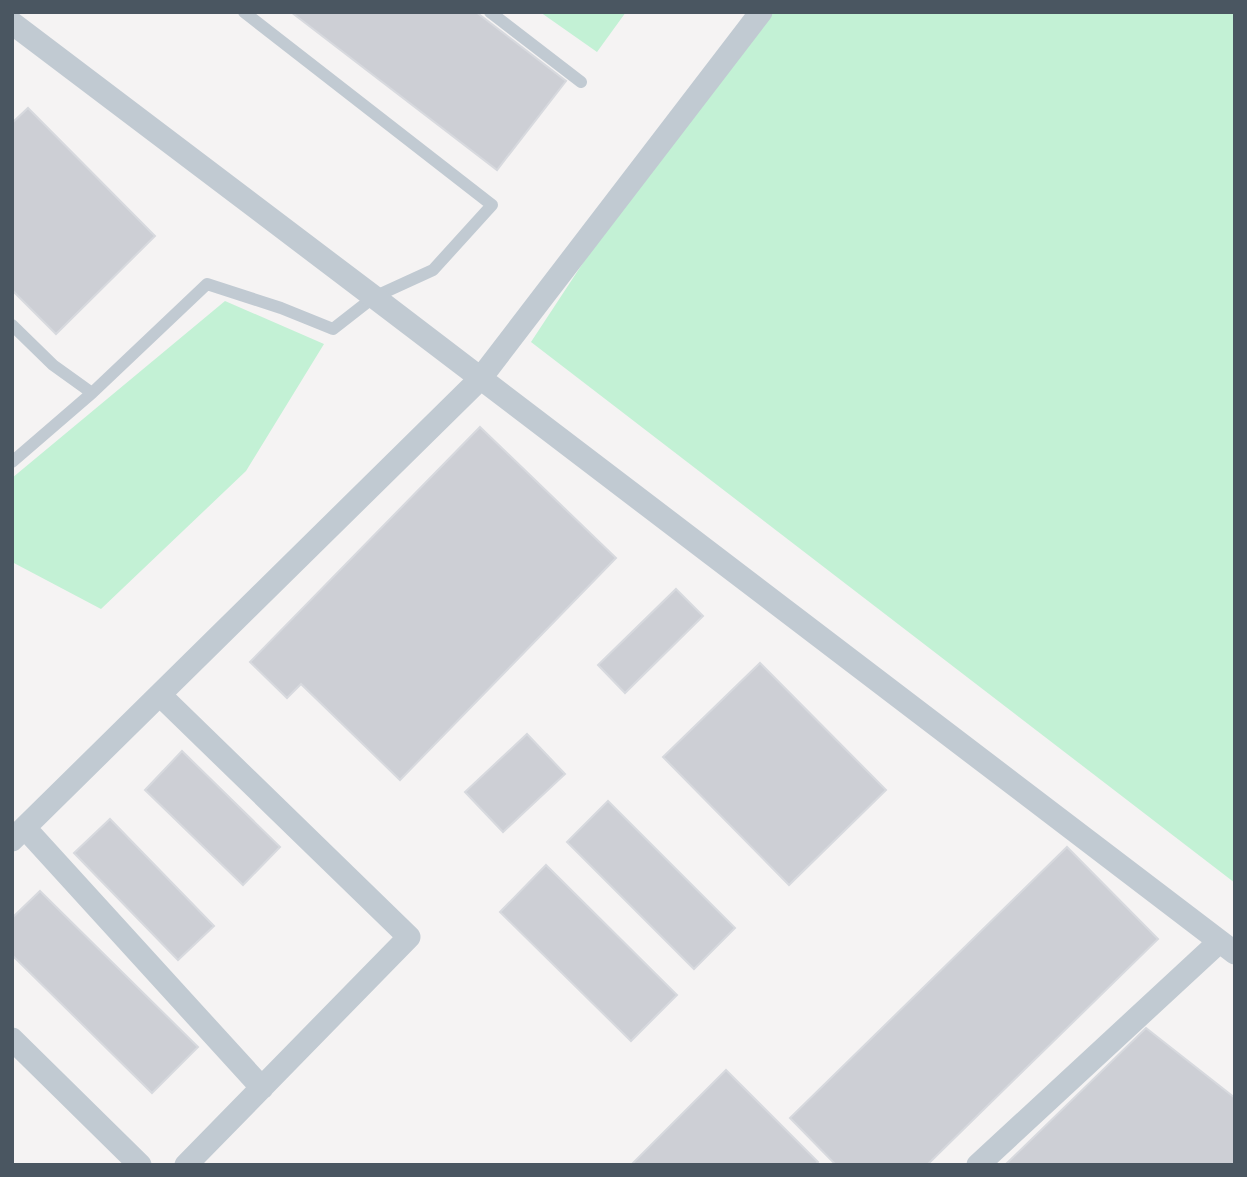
<svg xmlns="http://www.w3.org/2000/svg" width="1247" height="1177" font-family="Commissioner,sans-serif">
  <style>
    .green { fill: #c3f1d5 }
    .building { fill: #cdcfd5; stroke: #d7d9de; stroke-width: 2 }
    .lines { fill: none; stroke-linecap: round; stroke-linejoin: round }
    .service { stroke: #c1cad2; stroke-width: 12 }
    .minor { stroke: #c1cad2; stroke-width: 23 }
  </style>
  <rect width="100%" height="100%" fill="#f5f3f3"/>
  <path class="green" d="M 540,12 L 626,12 L 597,52 Z
    M 748,12 L 1235,12 L 1235,883 L 531,342 Z
    M 225,301 L 324,344 L 246,471 L 101,609 L 12,562 L 12,478 Z"/>
  <path class="building" d="M 291,12 L 476,12 L 566,81 L 497,170 Z
    M 28,108 L 155,236 L 56,334 L 12,290 L 12,123 Z
    M 480,427 L 616,558 L 400,780 L 301,684 L 287,698 L 250,662 Z
    M 676,589 L 703,616 L 625,693 L 598,665 Z
    M 760,663 L 886,790 L 789,885 L 663,757 Z
    M 527,734 L 565,774 L 503,832 L 465,792 Z
    M 182,751 L 280,847 L 243,885 L 145,790 Z
    M 608,801 L 735,928 L 694,969 L 567,842 Z
    M 110,819 L 214,926 L 178,960 L 74,853 Z
    M 1067,847 L 1158,939 L 927,1165 L 836,1165 L 790,1118 Z
    M 546,865 L 677,995 L 631,1041 L 500,912 Z
    M 40,891 L 198,1047 L 152,1093 L 12,955 L 12,918 Z
    M 1146,1028 L 1235,1098 L 1235,1165 L 1005,1165 Z
    M 726,1070 L 818,1162 L 815,1165 L 631,1165 Z"/>
  <g class="lines">
    <path class="service" d="M 490,12 L 581,82
      M 12,325 L 53,365 L 92,393
      M 12,462 L 92,393 L 207,284 L 281,308 L 333,329 L 374,297 L 433,270 L 492,205 L 244,12"/>
    <path class="minor" d="M 12,23 L 374,297 L 1235,953
      M 160,695 L 409,937 L 186,1165
      M 25,828 L 262,1088
      M 12,840 L 480,379 L 761,12
      M 12,1039 L 140,1165
      M 978,1165 L 1219,942"/>
  </g>
  <rect width="1247" height="1177" fill="none" stroke="#4a5661" stroke-width="28"/>
</svg>
